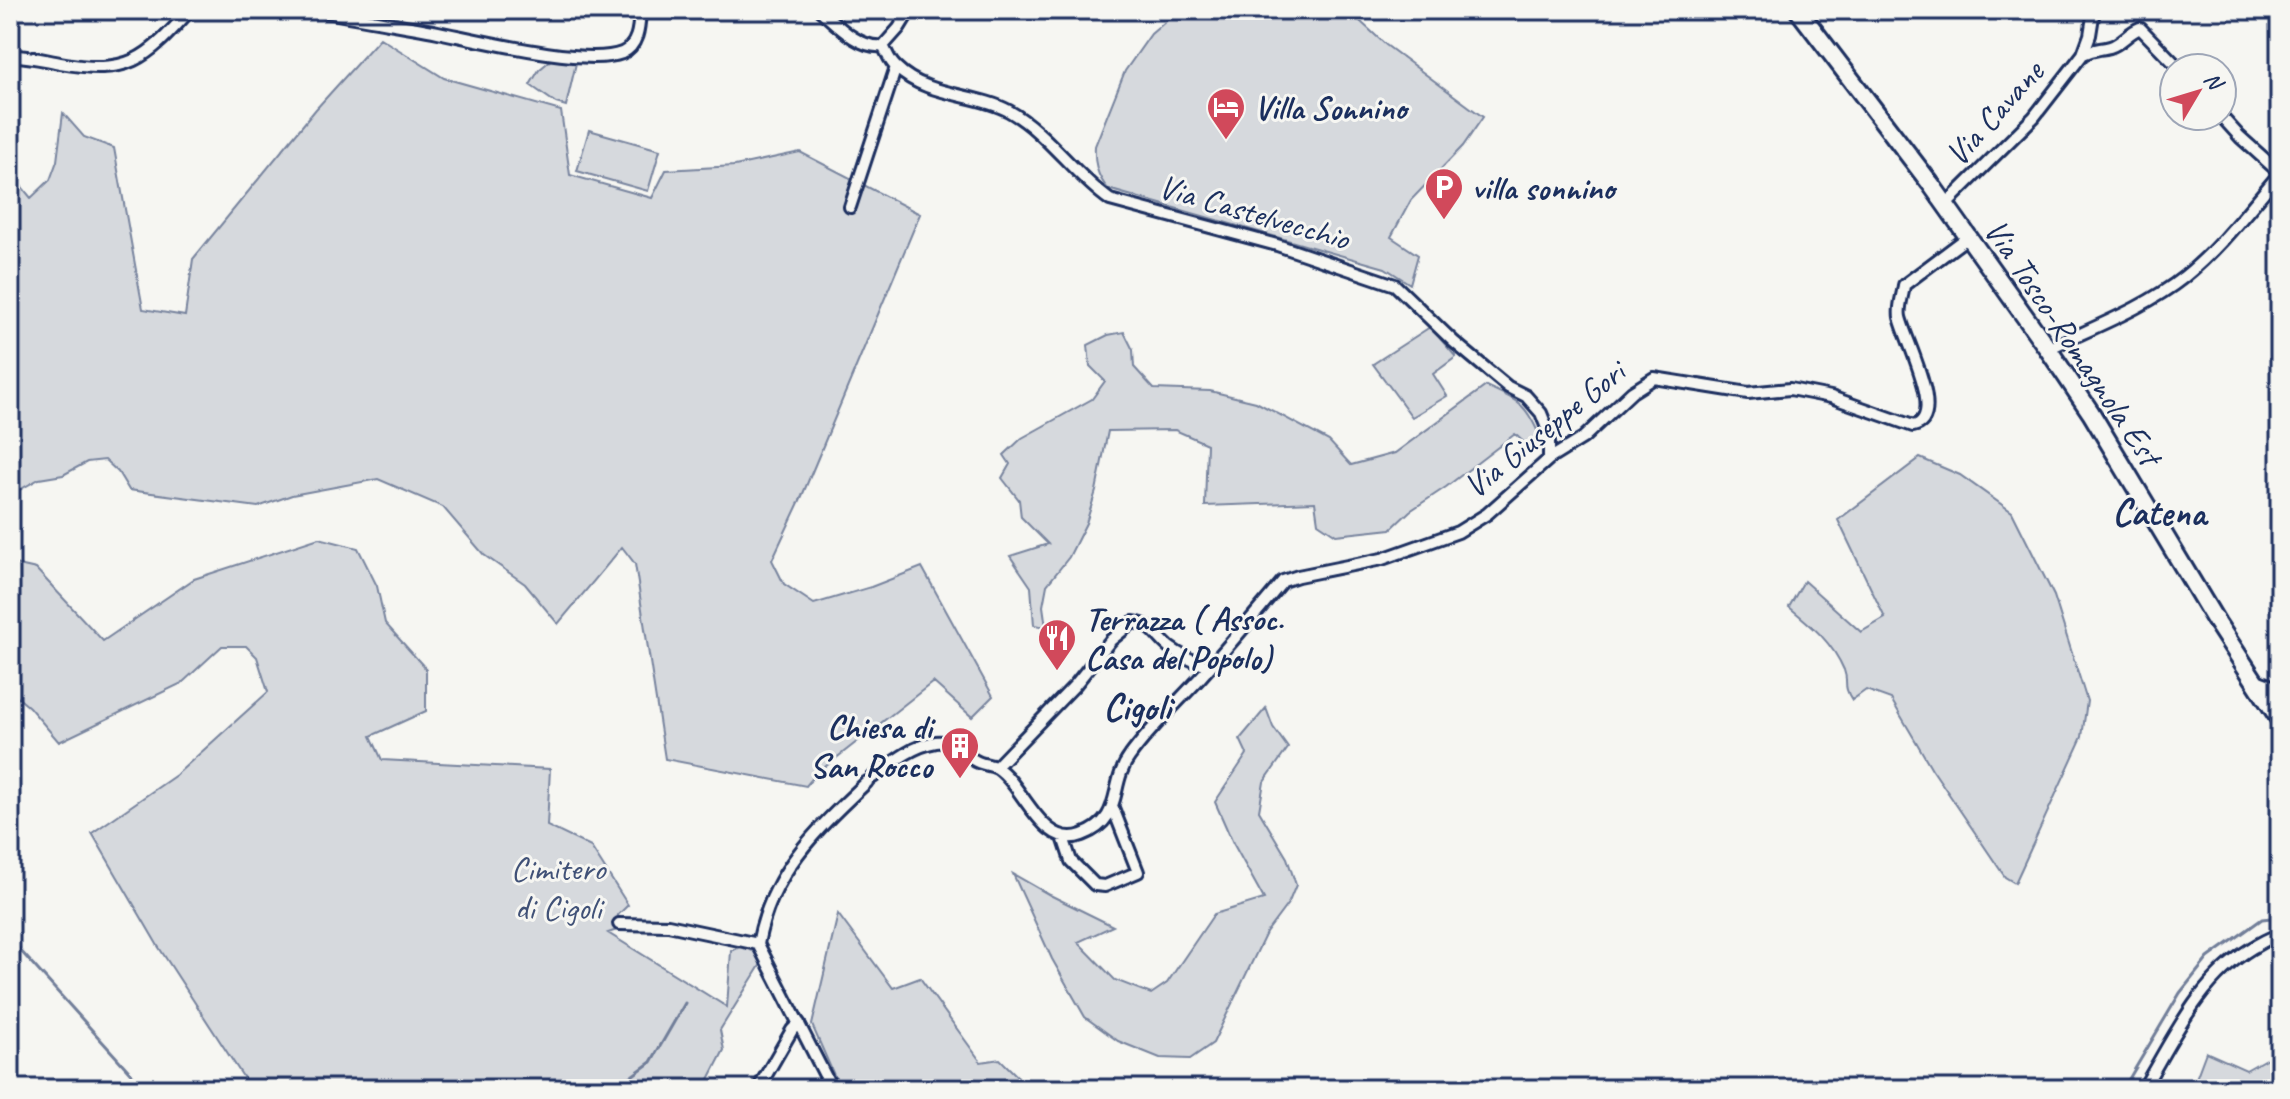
<svg xmlns="http://www.w3.org/2000/svg" width="2290" height="1099" font-family="Caveat,sans-serif">
  <style>
    .green { fill: #d6d9dd; stroke: #78849e; stroke-width: 2 }
    .lines { fill: none; stroke-linecap: round; stroke-linejoin: round }
    .stream { stroke: #717e99; stroke-width: 3 }
    .street-casing { stroke: #1b2f5e; stroke-width: 16 }
    .secondary-casing { stroke: #1b2f5e; stroke-width: 20 }
    .primary-casing { stroke: #1b2f5e; stroke-width: 22 }
    .street { stroke: #f6f6f2; stroke-width: 10 }
    .secondary { stroke: #f6f6f2; stroke-width: 14 }
    .primary { stroke: #f6f6f2; stroke-width: 16 }
    .labels { text-anchor: middle; dominant-baseline: central; stroke-width: 6; stroke-linejoin: round; paint-order: stroke }
    .poi-label { font-size: 34px; font-weight: bold; fill: #1b2f5e; stroke: #f6f6f2; text-anchor: start }
    .street-label { font-size: 34px; fill: #1b2f5e; stroke: #f6f6f2 }
    .park-label { font-size: 34px; fill: #405177; stroke: #f6f6f2 }
    .quarter-label { font-size: 38px; font-weight: bold; fill: #1b2f5e; stroke: #f6f6f2 }
  </style>
  <rect width="100%" height="100%" fill="#f6f6f2"/>
  <filter id="ink" filterUnits="userSpaceOnUse"><feTurbulence type="fractalNoise" baseFrequency=".0125" numOctaves="2"/><feDisplacementMap in="SourceGraphic" scale="16" xChannelSelector="R" yChannelSelector="G"/><feConvolveMatrix kernelMatrix="1 2 1 2 8 2 1 2 1" color-interpolation-filters="sRGB"/></filter>
  <g filter="url(#ink)">
    <path class="green" d="M 1179,10 L 1348,10 L 1386,45 L 1483,117 L 1463,146 L 1411,200 L 1391,237 L 1418,255 L 1410,284 L 1385,268 L 1108,189 C 1097,176 1094,163 1095,146 L 1125,71 L 1151,34 Z
      M 380,38 L 444,78 L 561,111 L 570,175 L 652,198 L 666,170 L 735,166 L 800,152 L 920,214 L 802,496 L 772,560 L 784,584 L 814,604 L 871,587 L 922,567 L 993,696 L 972,717 L 933,682 L 816,774 L 806,786 L 665,759 L 635,564 L 622,547 L 558,624 L 525,584 L 484,555 L 443,507 L 378,479 L 292,495 L 258,507 L 129,490 L 118,472 L 105,460 L 87,462 L 63,475 L 39,479 L 14,493 L 10,493 L 10,374 L 20,357 L 10,341 L 10,172 L 31,198 L 50,180 L 57,161 L 63,113 L 84,137 L 114,148 L 143,309 L 185,316 L 193,259 L 316,109 Z
      M 552,59 L 576,63 L 566,106 L 556,103 L 530,85 L 539,70 Z
      M 589,130 L 660,150 L 648,191 L 577,171 Z
      M 1430,327 L 1456,357 L 1433,374 L 1447,396 L 1412,417 L 1373,364 Z
      M 1124,332 L 1133,350 L 1134,367 L 1154,389 L 1210,391 L 1256,402 L 1329,441 L 1351,465 L 1395,453 L 1486,386 C 1520,402 1526,403 1541,439 L 1532,450 L 1515,434 L 1446,487 L 1410,511 L 1391,529 L 1336,535 L 1318,523 L 1315,502 L 1205,506 L 1207,444 L 1175,430 L 1108,431 L 1096,491 L 1086,523 L 1069,557 L 1047,585 L 1043,606 L 1046,627 L 1034,625 L 1031,587 L 1010,556 L 1048,544 L 1021,517 L 1019,500 L 1002,478 L 1010,464 L 1004,455 L 1022,438 L 1092,399 L 1105,381 L 1090,366 L 1088,345 L 1108,335 Z
      M 1920,458 L 1960,475 L 2012,512 L 2054,596 L 2087,701 L 2082,737 L 2015,883 L 2005,877 L 1932,769 L 1891,699 L 1866,690 L 1852,700 C 1842,685 1849,683 1844,670 C 1832,642 1812,626 1789,607 L 1804,581 L 1861,632 L 1885,618 L 1838,520 Z
      M 319,538 L 358,548 L 377,586 L 385,623 L 426,669 L 426,711 L 371,736 L 382,760 L 550,769 L 547,826 L 591,847 L 628,905 L 618,915 L 617,930 L 608,933 L 727,1007 L 731,951 L 740,947 C 750,950 761,951 761,964 L 720,1030 L 724,1050 L 704,1089 L 251,1089 L 158,946 L 92,833 L 176,775 L 268,692 L 257,657 L 246,646 L 222,646 L 182,683 L 59,742 L 29,707 L 10,691 L 10,563 L 36,569 L 103,641 L 194,579 Z
      M 1266,708 L 1273,727 L 1288,748 L 1264,782 L 1259,811 L 1287,858 L 1296,885 L 1289,902 L 1266,933 L 1213,1043 L 1190,1059 L 1160,1058 L 1118,1041 L 1085,1017 L 1052,959 L 1013,874 L 1050,895 L 1113,926 L 1078,942 L 1115,980 L 1151,994 L 1167,983 L 1214,914 L 1264,899 L 1233,843 L 1215,802 L 1247,754 L 1240,739 Z
      M 838,914 L 893,988 L 920,978 L 981,1062 L 1000,1059 L 1030,1089 L 840,1089 L 812,1025 Z
      M 2280,1038 L 2280,1089 L 2197,1089 L 2194,1084 L 2206,1052 L 2246,1070 L 2269,1057 Z"/>
    <g class="lines">
      <path class="stream" d="M 10,939 L 145,1089
        M 614,1089 L 651,1062 L 685,1003
        M 2123,1089 L 2180,993 L 2208,958 L 2262,919 L 2280,917"/>
      <defs>
        <path id="street" d="M 316,10 C 356,18 397,24 438,32 C 478,40 587,67 622,53 C 639,45 639,26 640,10
          M 820,10 C 837,25 859,49 883,46 L 899,28 L 910,10
          M 883,46 C 887,53 890,62 896,67 C 926,97 976,93 1009,111 C 1048,133 1074,175 1110,200 L 1277,245 L 1395,285 L 1454,342 L 1508,387 L 1526,396 L 1541,413 L 1549,433 L 1549,459
          M 2083,54 C 2095,48 2099,50 2110,47 C 2121,44 2129,32 2140,28 L 2179,68
          M 10,56 C 27,55 44,60 60,63 C 128,75 145,61 190,10
          M 2221,116 L 2240,137 L 2280,173
          M 1945,205 L 2034,117 L 2083,54 L 2090,35 L 2094,10
          M 850,207 L 896,67
          M 2048,349 C 2094,327 2145,308 2184,277 C 2221,247 2249,209 2280,173
          M 996,767 L 1075,685 L 1111,640 L 1133,622 C 1154,625 1154,634 1169,647 C 1182,657 1195,662 1210,667
          M 873,777 C 892,763 912,746 936,742 C 951,740 963,753 974,760 C 981,765 990,764 997,768 C 1023,784 1042,850 1082,835 C 1125,819 1108,785 1130,756 C 1150,728 1176,704 1199,679 C 1228,647 1255,614 1283,581 L 1298,576 L 1382,559 L 1458,532 L 1487,514 L 1549,459 L 1583,438 L 1632,392 L 1654,378 L 1748,393 L 1790,389 L 1831,397 L 1913,426 C 1948,419 1905,340 1900,317 C 1898,307 1903,295 1904,285 L 1968,237
          M 1063,837 L 1071,861 L 1095,885 L 1105,886 L 1138,872 L 1113,808
          M 619,924 L 668,925 L 758,944
          M 758,1089 L 792,1030 L 799,1023
          M 832,1089 L 758,944 C 771,872 816,830 867,782
          M 2143,1089 C 2174,1037 2199,980 2252,948 C 2261,943 2269,937 2280,935"/>
        <path id="secondary" d="M 2256,682 L 2280,691"/>
        <path id="primary" d="M 1798,10 L 1930,183 L 2048,349 L 2091,413 L 2217,623 L 2280,720"/>
      </defs>
      <use href="#street" class="street-casing"/>
      <use href="#secondary" class="secondary-casing"/>
      <use href="#primary" class="primary-casing"/>
      <use href="#street" class="street"/>
      <use href="#secondary" class="secondary"/>
      <use href="#primary" class="primary"/>
    </g>
  </g>
  <defs>
    <symbol id="hotel-pin" viewBox="-11 -11 22 30"><path d="M0 17L-7.5 6A9.5 9.5 0 1 1 7.5 6Z" fill="#d1495b" stroke="#f6f6f2"/><path d="M-6-4.5h1.5V1H6V5H4.5V3h-9V5H-6ZM-4 0a1.8 1.8 0 1 1 3.6 0ZM.5 0V-2.5h3Q6-2.5 6 0Z" fill="#fff"/></symbol>
    <symbol id="parking-pin" viewBox="-11 -11 22 30"><path d="M0 17L-7.5 6A9.5 9.5 0 1 1 7.5 6Z" fill="#d1495b" stroke="#f6f6f2"/><path d="M-3.5-5.5H1a3.5 3.5 0 0 1 0 7H-1V5.5H-3.5ZM-1-3.4V-.6H.8a1.4 1.4 0 0 0 0-2.8Z" fill="#fff"/></symbol>
    <symbol id="restaurant-pin" viewBox="-11 -11 22 30"><path d="M0 17L-7.5 6A9.5 9.5 0 1 1 7.5 6Z" fill="#d1495b" stroke="#f6f6f2"/><path d="M-5-6h1v4h1v-4h1v4h1v-4h1v5L-1.5 .5V6h-2V.5L-5-1ZM5-6V6H3V1.5H1.5Q1.5-4 5-6Z" fill="#fff"/></symbol>
    <symbol id="building-pin" viewBox="-11 -11 22 30"><path d="M0 17L-7.5 6A9.5 9.5 0 1 1 7.5 6Z" fill="#d1495b" stroke="#f6f6f2"/><path d="M-4-6H4V6H1V3H-1V6H-4ZM-2.5-4.3h1.7v1.8h-1.7ZM.8-4.3h1.7v1.8H.8ZM-2.5-1h1.7V.8h-1.7ZM.8-1h1.7V.8H.8Z" fill="#fff"/></symbol>
  </defs>
  <g fill-rule="evenodd">
    <use href="#hotel-pin" x="1204" y="85" width="44" height="60"/>
    <use href="#parking-pin" x="1422" y="165" width="44" height="60"/>
    <use href="#restaurant-pin" x="1035" y="616" width="44" height="60"/>
    <use href="#building-pin" x="938" y="724" width="44" height="60"/>
  </g>
  <g class="labels">
    <g class="poi-label">
      <text x="1254" y="107">Villa Sonnino</text>
      <text x="1472" y="187">villa sonnino</text>
      <text x="1085" y="618">Terrazza ( Assoc.<tspan x="1085" dy="39">Casa del Popolo)</tspan></text>
      <text x="932" y="726" text-anchor="end">Chiesa di<tspan x="932" dy="39">San Rocco</tspan></text>
    </g>
    <g class="street-label">
      <text transform="translate(1994 113) rotate(-48)">Via Cavane</text>
      <text transform="translate(1254 212) rotate(16)">Via Castelvecchio</text>
      <text transform="translate(2073 342) rotate(56)">Via Tosco-Romagnola Est</text>
      <text transform="translate(1544 429) rotate(-39)">Via Giuseppe Gori</text>
    </g>
    <g class="park-label">
      <text x="558" y="868">Cimitero<tspan x="558" dy="39">di Cigoli</tspan></text>
    </g>
    <g class="quarter-label">
      <text x="2159" y="512">Catena</text>
      <text x="1137" y="707">Cigoli</text>
    </g>
  </g>
  <rect width="2290" height="1099" fill="none" stroke="#f6f6f2" stroke-width="40"/>
  <rect x="20" y="20" width="2250" height="1059" fill="none" stroke="#1b2f5e" stroke-width="3" filter="url(#ink)"/>
  <g transform="translate(2198 92) rotate(52)"><circle r="38" fill="#f6f6f2" stroke="#9ea6b7" stroke-width="2"/>
  <path d="M0-6L14 30L0 20L-14 30Z" fill="#d1495b"/>
  <text y="-12" font-size="22" font-weight="bold" text-anchor="middle" fill="#1b2f5e">N</text>
  </g>
</svg>
